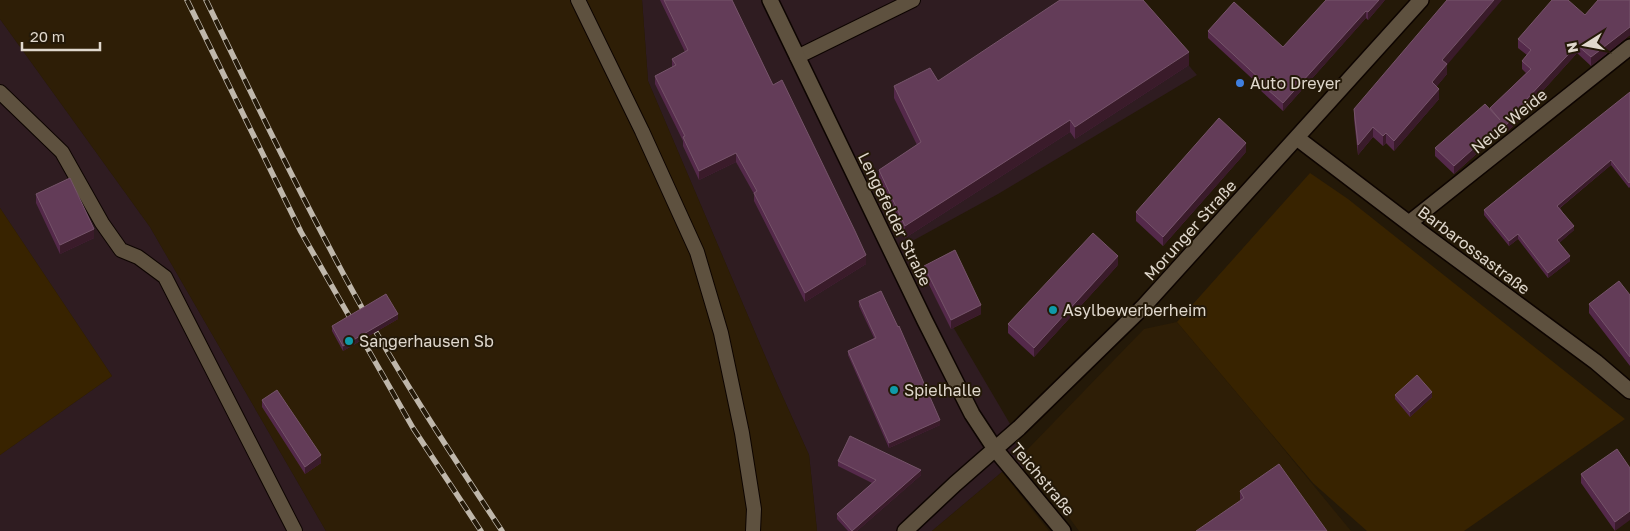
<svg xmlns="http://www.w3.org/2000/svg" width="1630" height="531" font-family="'Golos Text',sans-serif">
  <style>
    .commercial { fill: #2f1c21 }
    .built { fill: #2e1e06 }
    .green { fill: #382300 }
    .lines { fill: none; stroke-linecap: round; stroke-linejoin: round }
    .lane-casing { stroke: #0d0400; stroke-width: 16 }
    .street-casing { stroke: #0d0400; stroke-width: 18 }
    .lane { stroke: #5e513f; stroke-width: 14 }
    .street { stroke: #5e513f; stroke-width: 15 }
    .rail-casing { stroke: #bfb7ab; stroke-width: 5.5 }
    .rail { stroke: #241908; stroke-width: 4; stroke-dasharray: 11; stroke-linecap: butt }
    .wall { fill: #54294a }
    .shaded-wall { fill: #3a1b2a }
    .building { fill: #633c58; stroke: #76546a }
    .shop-dot { fill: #3f7fe0; stroke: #241908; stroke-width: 2 }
    .culture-dot { fill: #0f9aa8; stroke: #241908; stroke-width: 2 }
    .labels { text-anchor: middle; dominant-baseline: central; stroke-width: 4; stroke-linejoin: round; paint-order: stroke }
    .poi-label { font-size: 16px; fill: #e0d8cd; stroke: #241908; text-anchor: start }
    .street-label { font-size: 16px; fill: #e0d8cd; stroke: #241908 }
  </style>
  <rect width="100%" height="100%" fill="#241908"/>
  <path class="commercial" d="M 642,0 L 1132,0 L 1197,75 L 998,194 L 905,245 L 1026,451 L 1029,463 L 1016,475 L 1002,472 L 932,531 L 817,531 L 809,455 L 777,384 L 648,81 Z
    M 0,19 L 150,227 L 326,531 L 0,531 L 0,455 L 112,376 L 0,208 Z"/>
  <path class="built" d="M 0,0 L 642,0 L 648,81 L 777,384 L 809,455 L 817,531 L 326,531 L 150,227 L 0,19 Z
    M 1177,322 L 1263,424 L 1351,531 L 1079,531 L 1029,463 L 1026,451 L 1144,329 Z
    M 1002,472 L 1049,531 L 932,531 Z"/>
  <path class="green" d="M 1310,173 L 1348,199 L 1625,419 L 1464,531 L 1367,531 L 1313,483 L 1177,322 Z
    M 0,208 L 112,376 L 0,455 Z"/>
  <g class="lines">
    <defs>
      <path id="lane" d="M 578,0 L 642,131 L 697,252 L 721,333 L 742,433 L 754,509 L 753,531
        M 797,57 L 913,0
        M 0,92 L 62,152 L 102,223 L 121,250 L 138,257 L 165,277 L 295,531"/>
      <path id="street" d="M 770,0 L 925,321 L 972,414 L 995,449 L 1063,531
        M 1297,138 L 1423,234 L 1596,362 L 1630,391
        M 1409,223 L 1630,47
        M 905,531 L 955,484 L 1019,428 L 1144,306 L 1421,0"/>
    </defs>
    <use href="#lane" class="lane-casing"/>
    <use href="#street" class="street-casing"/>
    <use href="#lane" class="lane"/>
    <use href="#street" class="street"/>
    <defs>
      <path id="rail" d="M 187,0 L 301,232 L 413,428 L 481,531
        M 206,0 C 251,93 296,186 345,277 C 392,364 447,448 502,531"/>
    </defs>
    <use href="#rail" class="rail-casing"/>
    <use href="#rail" class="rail"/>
  </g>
  <path class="wall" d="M 660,0 L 732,0 L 773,85 L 866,264 L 805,302 L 754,201 L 754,194 L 736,162 L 699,180 L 683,146 L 683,141 L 655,84 L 655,76 L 672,67 L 672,59 L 685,52 Z
    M 1385,0 L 1368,20 L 1366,18 L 1283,111 L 1259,89 L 1259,85 L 1208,38 L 1208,31 L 1283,47 Z
    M 1630,0 L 1630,35 L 1591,66 L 1577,53 L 1529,106 L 1529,111 L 1505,134 L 1502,131 L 1454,174 L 1435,156 L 1435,148 L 1490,110 L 1490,108 L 1526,73 L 1522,69 L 1522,61 L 1527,55 L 1518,48 L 1518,39 L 1585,15 Z
    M 1189,65 L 1075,139 L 1070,132 L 905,238 L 879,183 L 879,170 L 917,145 L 894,98 L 894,86 L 938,81 Z
    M 1447,65 L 1447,74 L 1436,87 L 1439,99 L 1394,151 L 1386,143 L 1383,146 L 1373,137 L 1358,155 L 1354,119 L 1354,109 Z
    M 1630,92 L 1630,187 L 1629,188 L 1611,165 L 1560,208 L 1574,230 L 1559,243 L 1570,261 L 1548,278 L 1518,239 L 1509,246 L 1484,215 L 1484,210 Z
    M 1246,152 L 1163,246 L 1136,221 L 1136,212 Z
    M 36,194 L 94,238 L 60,254 L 36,203 Z
    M 1118,265 L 1034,357 L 1008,333 L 1008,324 Z
    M 924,266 L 981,314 L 951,329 L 924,275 Z
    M 1630,295 L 1630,366 L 1589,313 L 1589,304 Z
    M 859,301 L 940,425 L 889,448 L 848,355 L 848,351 L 874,338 L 859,306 Z
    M 398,319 L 343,351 L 332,331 L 332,326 Z
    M 1395,395 L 1432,397 L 1410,417 L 1395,399 Z
    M 262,400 L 321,463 L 305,474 L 262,407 Z
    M 838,461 L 921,475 L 857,531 L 848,531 L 837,519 L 837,514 L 872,483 L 838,466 Z
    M 1630,468 L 1615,531 L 1581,483 L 1581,474 Z
    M 1240,491 L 1327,531 L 1240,501 Z"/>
  <path class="shaded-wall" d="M 1379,0 L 1385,0 L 1368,20 L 1368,12 Z
    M 1494,0 L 1502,0 L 1447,65 L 1447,74 L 1432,92 L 1432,82 L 1442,60 Z
    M 1366,11 L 1366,18 L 1283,111 L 1283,103 Z
    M 1630,27 L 1630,35 L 1591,66 L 1591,57 Z
    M 1577,45 L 1577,53 L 1529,106 L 1529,111 L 1505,134 L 1505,126 L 1526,100 Z
    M 1189,52 L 1189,65 L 1075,139 L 1075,127 Z
    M 1439,89 L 1439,99 L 1394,151 L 1394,141 Z
    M 1070,120 L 1070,132 L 905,238 L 905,226 Z
    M 1502,123 L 1502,131 L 1454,174 L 1454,166 Z
    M 1373,127 L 1373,137 L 1358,155 L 1358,145 Z
    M 1386,133 L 1386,143 L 1383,146 L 1383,136 Z
    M 1246,143 L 1246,152 L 1163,246 L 1163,237 Z
    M 736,153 L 736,162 L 699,180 L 699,171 Z
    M 1611,160 L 1611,165 L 1557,210 L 1557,206 Z
    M 1574,226 L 1574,230 L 1557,245 L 1557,240 Z
    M 94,229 L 94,238 L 60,254 L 60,245 Z
    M 1518,234 L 1518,239 L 1509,246 L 1509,241 Z
    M 866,255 L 866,264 L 805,302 L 805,293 Z
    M 1118,256 L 1118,265 L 1034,357 L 1034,348 Z
    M 1570,256 L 1570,261 L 1548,278 L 1548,273 Z
    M 981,305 L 981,314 L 951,329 L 951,320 Z
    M 398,314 L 398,319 L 343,351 L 343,346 Z
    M 1432,392 L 1432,397 L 1410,417 L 1410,412 Z
    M 940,420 L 940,425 L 889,448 L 889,443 Z
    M 321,455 L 321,463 L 305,474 L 305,467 Z
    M 921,470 L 921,475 L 857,531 L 852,531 Z
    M 1630,511 L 1630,520 L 1615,531 L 1615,522 Z"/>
  <path class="building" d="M 664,0 L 732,0 L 773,85 L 782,80 L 855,231 L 866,255 L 805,293 L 754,193 L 757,191 L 736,153 L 699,171 L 683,137 L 685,136 L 655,76 L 676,65 L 672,59 L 688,50 Z
    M 1060,0 L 1143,0 L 1189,52 L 1075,127 L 1070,120 L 905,226 L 879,170 L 921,142 L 894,86 L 930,68 L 938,81 Z
    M 1326,0 L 1379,0 L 1368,12 L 1366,11 L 1283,103 L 1259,82 L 1261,80 L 1208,31 L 1234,2 L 1283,47 Z
    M 1447,0 L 1494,0 L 1442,60 L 1447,64 L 1432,82 L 1439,89 L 1394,141 L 1386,133 L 1383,136 L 1373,127 L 1358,145 L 1354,109 Z
    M 1552,0 L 1568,0 L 1585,15 L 1598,0 L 1630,0 L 1630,27 L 1591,57 L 1577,45 L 1526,100 L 1529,103 L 1505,126 L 1502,123 L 1454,166 L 1435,148 L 1485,104 L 1500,120 L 1490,108 L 1531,69 L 1522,61 L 1531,50 L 1518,39 Z
    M 1630,92 L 1630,182 L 1629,183 L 1611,160 L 1557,206 L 1574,226 L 1557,240 L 1570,256 L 1548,273 L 1518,234 L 1509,241 L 1484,210 L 1591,123 Z
    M 1219,118 L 1246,143 L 1163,237 L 1136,212 Z
    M 70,178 L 94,229 L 60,245 L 36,194 Z
    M 1093,233 L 1118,256 L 1034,348 L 1008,324 Z
    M 955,250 L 981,305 L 951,320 L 924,266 Z
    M 1619,281 L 1630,295 L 1630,357 L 1589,304 Z
    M 881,291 L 898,327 L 899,326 L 940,420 L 889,443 L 848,351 L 876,338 L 859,301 Z
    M 386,294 L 398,314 L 343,346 L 332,326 Z
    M 1417,375 L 1432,392 L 1410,412 L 1395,395 Z
    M 277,390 L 321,455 L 305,467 L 262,400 Z
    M 850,436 L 921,470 L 852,531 L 837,514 L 876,480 L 838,461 Z
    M 1617,449 L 1630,468 L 1630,511 L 1615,522 L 1581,474 Z
    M 1279,464 L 1327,531 L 1196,531 L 1244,498 L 1240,491 Z"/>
  <circle class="shop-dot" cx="1240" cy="83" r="5"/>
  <g class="culture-dot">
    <circle cx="1053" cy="310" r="5"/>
    <circle cx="349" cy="341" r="5"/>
    <circle cx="894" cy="390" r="5"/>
  </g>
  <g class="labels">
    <g class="poi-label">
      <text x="1250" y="83">Auto Dreyer</text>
      <text x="1063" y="310">Asylbewerberheim</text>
      <text x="359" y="341">Sangerhausen Sb</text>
      <text x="904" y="390">Spielhalle</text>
    </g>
    <g class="street-label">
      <text transform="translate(1509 121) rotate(-39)">Neue Weide</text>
      <text transform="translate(895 219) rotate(64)">Lengefelder Straße</text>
      <text transform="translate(1190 230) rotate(-48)">Morunger Straße</text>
      <text transform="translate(1474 250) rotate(37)">Barbarossastraße</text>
      <text transform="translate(1043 479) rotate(50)">Teichstraße</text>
    </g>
  </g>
  <g transform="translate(1585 45) rotate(259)" stroke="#241908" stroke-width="4" paint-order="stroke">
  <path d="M0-4L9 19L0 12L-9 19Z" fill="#e0d8cd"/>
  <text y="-8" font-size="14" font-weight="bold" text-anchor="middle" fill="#e0d8cd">N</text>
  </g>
  <path d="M22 42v8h78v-8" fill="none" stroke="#e0d8cd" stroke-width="2.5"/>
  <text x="30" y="42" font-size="15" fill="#e0d8cd" stroke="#241908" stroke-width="4" paint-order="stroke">20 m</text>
</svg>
